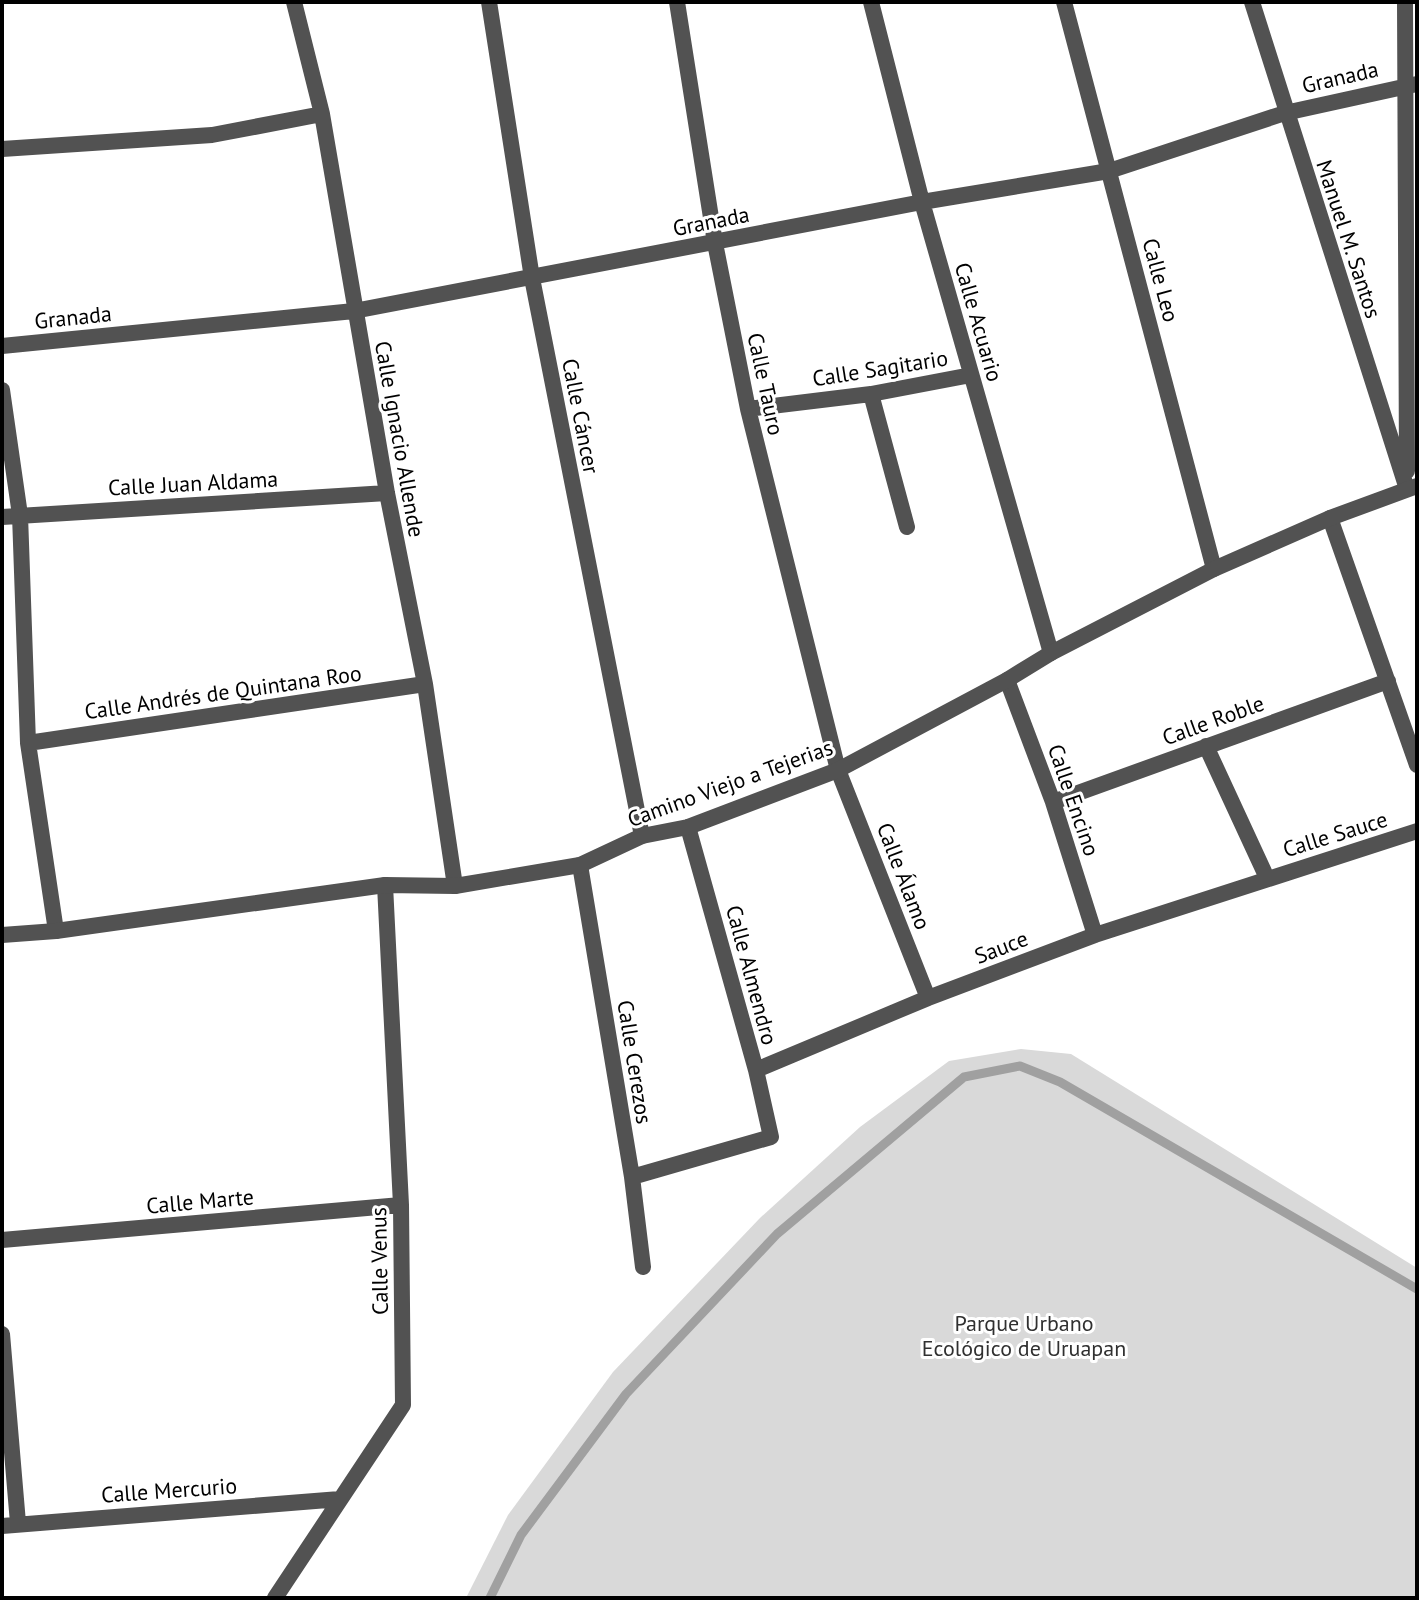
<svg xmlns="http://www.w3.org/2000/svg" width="1419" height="1600" font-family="'PT Sans',sans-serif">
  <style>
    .green { fill: #d9d9d9 }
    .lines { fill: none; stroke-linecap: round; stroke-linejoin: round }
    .stream { stroke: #a0a0a0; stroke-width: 9 }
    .minor { stroke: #525252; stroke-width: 16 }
    .tertiary { stroke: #525252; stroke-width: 16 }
    .labels { text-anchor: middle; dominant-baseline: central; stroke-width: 6; stroke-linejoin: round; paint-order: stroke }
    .street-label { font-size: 22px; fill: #000; stroke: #fff }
    .park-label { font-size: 22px; fill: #303030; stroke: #fff }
  </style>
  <rect width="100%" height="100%" fill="#fff"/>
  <path class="green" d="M 1021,1049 L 1071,1054 L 1417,1268 L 1417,1598 L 466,1598 L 508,1515 L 613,1372 L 760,1218 L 860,1127 L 949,1061 Z"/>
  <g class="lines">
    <path class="stream" d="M 490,1598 L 521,1535 L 626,1394 L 777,1234 L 964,1077 L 1020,1066 L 1060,1082 L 1417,1289"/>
    <path class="minor" d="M 294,2 L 322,114 L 387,493 L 425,684 L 455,886
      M 489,2 L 532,278 L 642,836
      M 677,2 L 715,243 L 748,409 L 838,770 L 928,998
      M 871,2 L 922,202 L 1051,653
      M 1064,2 L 1214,569
      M 1252,2 L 1407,489
      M 1405,2 L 1407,471
      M 2,149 L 212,135 L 322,114
      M 2,346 L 354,311 L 922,202 L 1109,171 L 1285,113 L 1417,84
      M 2,390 L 20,515 L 28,743 L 56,931
      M 871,394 L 907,527
      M 748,409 L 871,394 L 971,375
      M 2,517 L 387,493
      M 1330,518 L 1417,765
      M 1007,680 L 1053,802 L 1095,935
      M 28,743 L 425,684
      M 1206,746 L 1267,878
      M 1053,802 L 1388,681
      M 580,865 L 632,1177 L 643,1267
      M 756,1070 L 928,998 L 1095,935 L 1417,831
      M 632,1177 L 771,1137 L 756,1070 L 688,827
      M 2,1240 L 401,1205
      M 2,1334 L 18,1523
      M 2,1526 L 340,1499
      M 275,1598 L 403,1405 L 401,1205 L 385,885"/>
    <path class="tertiary" d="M 2,935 L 56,931 L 385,885 L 455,886 L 580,865 L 642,836 L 688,827 L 838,770 L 1007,680 L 1051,653 L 1214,569 L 1330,518 L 1417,486"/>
  </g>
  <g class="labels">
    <g class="street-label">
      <text transform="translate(1340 77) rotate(-13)">Granada</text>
      <text transform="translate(711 221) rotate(-11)">Granada</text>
      <text transform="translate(1349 239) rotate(72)">Manuel M. Santos</text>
      <text transform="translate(1161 280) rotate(75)">Calle Leo</text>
      <text transform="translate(73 317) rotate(-6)">Granada</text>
      <text transform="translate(979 322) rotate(74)">Calle Acuario</text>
      <text transform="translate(880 368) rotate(-9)">Calle Sagitario</text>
      <text transform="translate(766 384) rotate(78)">Calle Tauro</text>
      <text transform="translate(581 416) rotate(79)">Calle Cáncer</text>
      <text transform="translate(400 439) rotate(80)">Calle Ignacio Allende</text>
      <text transform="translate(193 483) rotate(-3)">Calle Juan Aldama</text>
      <text transform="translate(223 692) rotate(-8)">Calle Andrés de Quintana Roo</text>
      <text transform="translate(1213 720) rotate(-20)">Calle Roble</text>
      <text transform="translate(730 783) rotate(-20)">Camino Viejo a Tejerias</text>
      <text transform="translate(1074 800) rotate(71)">Calle Encino</text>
      <text transform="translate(1335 834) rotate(-17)">Calle Sauce</text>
      <text transform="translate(904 876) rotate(69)">Calle Álamo</text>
      <text transform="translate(1001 947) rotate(-21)">Sauce</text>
      <text transform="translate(752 975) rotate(75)">Calle Almendro</text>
      <text transform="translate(635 1062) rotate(81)">Calle Cerezos</text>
      <text transform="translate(200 1201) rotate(-5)">Calle Marte</text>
      <text transform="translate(379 1261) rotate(-91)">Calle Venus</text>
      <text transform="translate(169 1490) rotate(-4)">Calle Mercurio</text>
    </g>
    <g class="park-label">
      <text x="1024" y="1323">Parque Urbano<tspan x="1024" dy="25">Ecológico de Uruapan</tspan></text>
    </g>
  </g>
  <rect width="1419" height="1600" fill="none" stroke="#000000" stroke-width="8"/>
</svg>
